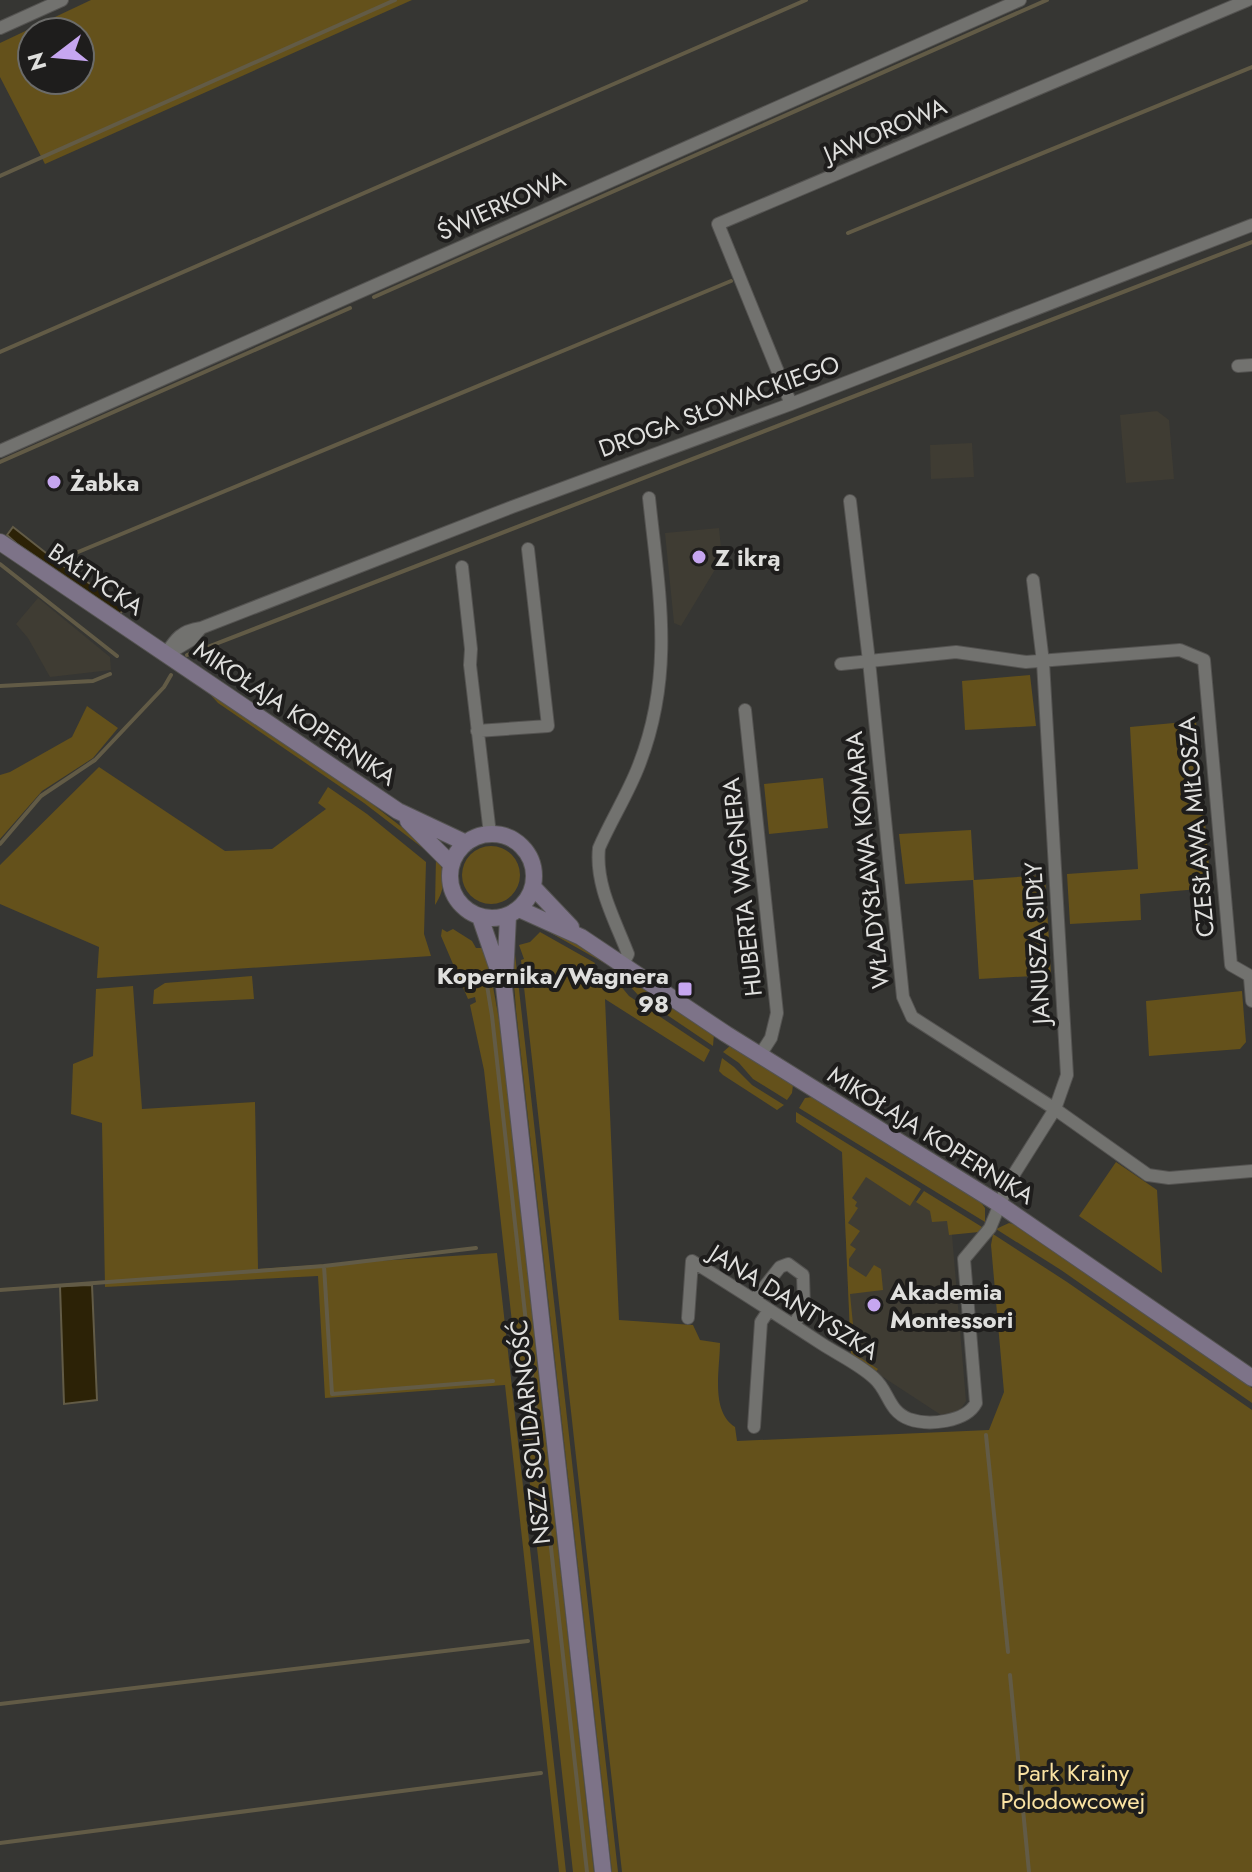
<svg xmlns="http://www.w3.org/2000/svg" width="1252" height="1872" font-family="Jost,sans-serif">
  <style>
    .built { fill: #3f3c33 }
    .green { fill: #64511b; fill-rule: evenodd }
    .water { fill: #2c2206; stroke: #625b46; stroke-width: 2 }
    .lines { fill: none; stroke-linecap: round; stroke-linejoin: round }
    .stream { stroke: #625b46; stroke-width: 4 }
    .street-casing { stroke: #545351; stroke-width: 14 }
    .secondary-casing { stroke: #545351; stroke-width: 18 }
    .street { stroke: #72726f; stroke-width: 12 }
    .secondary { stroke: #7d7388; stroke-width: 16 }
    .poi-dot { fill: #c6a6f0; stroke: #1e1d1c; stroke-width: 3 }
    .labels { text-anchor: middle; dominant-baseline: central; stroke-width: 8; stroke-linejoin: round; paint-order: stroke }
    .street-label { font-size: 24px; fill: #dfdfdd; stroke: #1e1d1c }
    .poi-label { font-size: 24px; font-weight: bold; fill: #dfdfdd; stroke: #1e1d1c; text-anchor: start }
    .park-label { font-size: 24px; fill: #fae2a2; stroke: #1e1d1c }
  </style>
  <rect width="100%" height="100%" fill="#363633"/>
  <path class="built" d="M 1157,411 L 1169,420 L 1174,479 L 1126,483 L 1120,415 Z
    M 972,443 L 974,477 L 931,479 L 930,445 Z
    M 719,528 L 722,558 L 681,626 L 674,623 L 665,533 Z
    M 38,598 L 110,657 L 111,670 L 50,677 L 28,638 L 16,624 Z
    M 842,1152 L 951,1223 L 966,1401 L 958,1413 L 941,1415 L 851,1356 Z"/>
  <path class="green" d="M 91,0 L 412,0 L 45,164 L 0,77 L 0,43 ZM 80,32 L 80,80 L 32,80 L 32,32 Z
    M 1030,675 L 1036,726 L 965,730 L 962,681 Z
    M 207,691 L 367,800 L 426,846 L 424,849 L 364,803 L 218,703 Z
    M 87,706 L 118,728 L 93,758 L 42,791 L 0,839 L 0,775 L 10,772 L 72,737 Z
    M 1196,721 L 1211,888 L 1140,894 L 1141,920 L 1070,924 L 1067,874 L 1138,869 L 1130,727 Z
    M 99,767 L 225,851 L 272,849 L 326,809 L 318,803 L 328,787 L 367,814 L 426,862 L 424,934 L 431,956 L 97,978 L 99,947 L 0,904 L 0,865 Z
    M 823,778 L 828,828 L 769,834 L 764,784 Z
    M 971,830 L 974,880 L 1045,875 L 1051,975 L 979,979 L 973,880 L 905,884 L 899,834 Z
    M462 875a29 29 0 1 1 58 0a29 29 0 1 1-58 0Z
    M 436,857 C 447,872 445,890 435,905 Z
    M 542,928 L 585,948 L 714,1034 L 713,1046 L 639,996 L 613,968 Z
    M 442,929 L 447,932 L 453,929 L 472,941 L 476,948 L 486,948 L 500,1025 L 594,1872 L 573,1872 L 484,1070 L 470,1005 L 476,1002 L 475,997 L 468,999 L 441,936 Z
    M 540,932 L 595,963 L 593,968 L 610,973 L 629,996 L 710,1050 L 704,1062 L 605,999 L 619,1320 L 693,1325 L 700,1340 L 720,1343 C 720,1369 710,1411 735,1427 L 737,1441 L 989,1430 L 1004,1392 L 991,1245 L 993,1234 L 1067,1282 L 1252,1410 L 1252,1872 L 622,1872 L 521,960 L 524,959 L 519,945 L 530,942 Z
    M 511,945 L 514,945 L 618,1872 L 612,1872 L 516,1010 Z
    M 252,976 L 254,999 L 153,1004 L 154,990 L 165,983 Z
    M 133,986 L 142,1109 L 255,1102 L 258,1269 L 497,1253 L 566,1872 L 559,1872 L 505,1385 L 325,1398 L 318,1276 L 105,1287 L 102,1123 L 71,1114 L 73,1064 L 93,1056 L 96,989 Z
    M 1242,991 L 1246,1042 L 1240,1049 L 1149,1056 L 1146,1001 Z
    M 731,1045 L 793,1085 L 792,1093 L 787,1100 L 753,1079 L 739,1063 L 723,1052 Z
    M 722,1058 L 734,1067 L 752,1085 L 784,1105 L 777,1110 L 723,1075 L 719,1071 Z
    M 812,1097 L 980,1201 L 985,1208 L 985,1222 L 799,1108 L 805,1098 Z
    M 796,1112 L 921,1189 L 910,1206 L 866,1177 L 852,1198 L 857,1202 L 855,1206 L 858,1208 L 848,1223 L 860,1231 L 850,1245 L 856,1249 L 849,1259 L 849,1266 L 866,1277 L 874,1265 L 881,1269 L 883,1290 L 850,1294 L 856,1355 L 878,1369 L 874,1374 L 851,1356 L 842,1152 L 796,1122 Z
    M 1116,1162 L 1157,1190 L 1162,1273 L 1079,1216 Z
    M 924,1191 L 982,1227 L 979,1232 L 949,1235 L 947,1221 L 932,1222 L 930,1211 L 916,1202 Z
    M 1009,1223 L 1017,1225 L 1252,1388 L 1252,1403 L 1061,1270 L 996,1229 Z"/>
  <path class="water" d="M 13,527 L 60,564 L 125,607 L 120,614 L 17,544 L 7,535 Z
    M 92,1285 L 97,1400 L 64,1404 L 60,1286 Z"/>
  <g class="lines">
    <path class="stream" d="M 0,176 L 395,0
      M 848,233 L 1252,67
      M 374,297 L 1047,0
      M 0,352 L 806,0
      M 0,462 L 350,308
      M 54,562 L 731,281
      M 0,564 L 117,656
      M 187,655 L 1252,242
      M 0,686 L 93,681 L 110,674
      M 0,844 L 41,796 L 95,760 L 164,687 L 171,675
      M 485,973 L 492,1016 L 587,1872
      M 324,1266 L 476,1248
      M 0,1290 L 324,1266 L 332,1394 L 493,1381
      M 986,1435 L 1008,1652
      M 1010,1675 L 1029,1872
      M 0,1704 L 528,1641
      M 0,1843 L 541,1773"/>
    <defs>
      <path id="street" d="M 0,28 L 62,0
        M 1238,366 L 1252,365
        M 791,404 L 718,224 L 1248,0
        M 0,451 L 1020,0
        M 850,501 L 869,661 L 903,997 L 912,1017 L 1055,1109 L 1148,1175 L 1169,1178 L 1252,1171
        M 462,567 L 471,649 L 470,665 L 490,834
        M 165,655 C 176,638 181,631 201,628 L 512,507 L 791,404 L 1252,225
        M 166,655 L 191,640 L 201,628
        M 841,664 L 956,652 L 1026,662 L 1180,650 L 1204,660 L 1231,965 L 1252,977
        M 745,710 L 777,1013 L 771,1038 L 760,1055
        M 477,731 L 548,726 L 528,549
        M 623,964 L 628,954 C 615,920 595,885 599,848 C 611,820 628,794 639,765 C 675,672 659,593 649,498
        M 1250,978 L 1252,1001
        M 754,1300 L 780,1267 L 788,1264 L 803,1275 L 804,1307 L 794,1325
        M 688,1318 L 692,1261 C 736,1288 779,1316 822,1344 C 839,1355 859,1364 874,1378 C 889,1391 888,1411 909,1419 C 929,1426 966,1422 976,1403 L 964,1259 L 990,1228 L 1009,1182 L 1055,1109 L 1067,1075 L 1043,662 L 1033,580
        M 754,1427 L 761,1322 L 769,1310"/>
      <path id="secondary" d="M 0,542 L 398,811 L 466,843
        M 408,821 L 451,864
        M450 876a42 42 0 1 1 84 0a42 42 0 1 1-84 0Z
        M 533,887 L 571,927
        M 519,909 L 581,937 L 726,1034 L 999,1204 L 1252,1378
        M 480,917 L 504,987 L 603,1872
        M 505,978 L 508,916"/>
    </defs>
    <use href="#street" class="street-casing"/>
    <use href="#secondary" class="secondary-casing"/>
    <use href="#street" class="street"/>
    <use href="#secondary" class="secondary"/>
  </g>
  <g class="poi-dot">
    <circle cx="54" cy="482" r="8"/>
    <circle cx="699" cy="557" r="8"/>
    <rect x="677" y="981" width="16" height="16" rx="4"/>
    <circle cx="874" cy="1305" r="8"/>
  </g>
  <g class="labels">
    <g class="street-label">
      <text transform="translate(885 130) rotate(-23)">JAWOROWA</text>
      <text transform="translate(501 205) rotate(-24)">ŚWIERKOWA</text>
      <text transform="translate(719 406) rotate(-20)">DROGA SŁOWACKIEGO</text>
      <text transform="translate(96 579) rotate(34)">BAŁTYCKA</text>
      <text transform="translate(295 713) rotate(34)">MIKOŁAJA KOPERNIKA</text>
      <text transform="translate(1196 827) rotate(-95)">CZESŁAWA MIŁOSZA</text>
      <text transform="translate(867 860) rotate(-96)">WŁADYSŁAWA KOMARA</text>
      <text transform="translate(742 887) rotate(-96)">HUBERTA WAGNERA</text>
      <text transform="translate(1037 943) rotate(-93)">JANUSZA SIDŁY</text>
      <text transform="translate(931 1135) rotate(32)">MIKOŁAJA KOPERNIKA</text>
      <text transform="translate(794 1302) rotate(32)">JANA DANTYSZKA</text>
      <text transform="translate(530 1432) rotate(-96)">NSZZ SOLIDARNOŚĆ</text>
    </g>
    <g class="poi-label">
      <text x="70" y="482">Żabka</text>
      <text x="715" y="557">Z ikrą</text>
      <text x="669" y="975" text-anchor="end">Kopernika/Wagnera<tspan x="669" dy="28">98</tspan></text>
      <text x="890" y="1291">Akademia<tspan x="890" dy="28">Montessori</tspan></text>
    </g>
    <g class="park-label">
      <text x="1073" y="1772">Park Krainy<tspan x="1073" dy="28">Polodowcowej</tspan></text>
    </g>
  </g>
  <g transform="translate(56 56) rotate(254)"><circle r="38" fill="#1e1d1c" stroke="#6b6b69" stroke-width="2"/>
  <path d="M0-6L14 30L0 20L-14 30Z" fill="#c6a6f0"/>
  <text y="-12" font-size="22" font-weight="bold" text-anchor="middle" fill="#dfdfdd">N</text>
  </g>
</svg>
